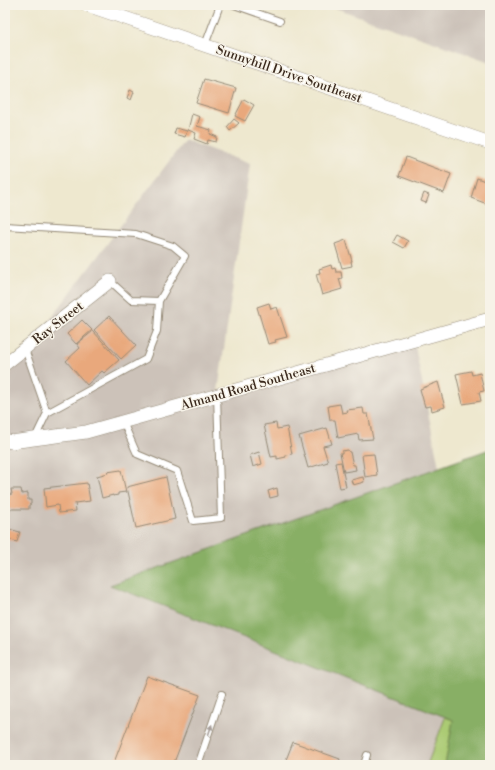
<svg xmlns="http://www.w3.org/2000/svg" width="495" height="770" font-family="'Libre Bodoni',serif">
  <style>
    .industrial { fill: #ccc2b9 }
    .green { fill: #abcb73; stroke: #737a48 }
    .forest { fill: #88af65; stroke: #626c42 }
    .building { fill: #e9a87b }
    .lines { fill: none; stroke-linecap: round; stroke-linejoin: round }
    .service-casing { stroke: #948976; stroke-width: 8 }
    .minor-casing { stroke: #948976; stroke-width: 14 }
    .service { stroke: #fff; stroke-width: 6 }
    .minor { stroke: #fff; stroke-width: 13 }
    .oneway { fill: #a79f9a }
    .labels { text-anchor: middle; dominant-baseline: central; stroke-width: 3; stroke-linejoin: round; paint-order: stroke }
    .street-label { font-size: 13px; fill: #3b2a1e; stroke: #f7f3e8 }
  </style>
  <rect width="100%" height="100%" fill="#f7f3e8"/>
  <filter id="ink" filterUnits="userSpaceOnUse"><feTurbulence type="fractalNoise" baseFrequency=".025" numOctaves="2"/><feDisplacementMap in="SourceGraphic" scale="8" xChannelSelector="R" yChannelSelector="G"/><feConvolveMatrix kernelMatrix="1 2 1 2 8 2 1 2 1" color-interpolation-filters="sRGB"/></filter>
  <filter id="wash" filterUnits="userSpaceOnUse"><feTurbulence type="fractalNoise" baseFrequency=".012" numOctaves="4" result="noise"/><feDisplacementMap in="SourceGraphic" scale="16" xChannelSelector="R" yChannelSelector="G"/><feGaussianBlur stdDeviation="0.9" result="paint"/><feColorMatrix in="noise" values="0 0 0 0 0 0 0 0 0 0 0 0 0 0 0 0 0 1.4 0 .05"/><feComposite in="paint" operator="in"/></filter>
  <g filter="url(#wash)">
    <rect width="100%" height="100%" fill="#eee8cf"/>
    <path class="industrial" d="M 327,5 L 490,5 L 490,62 Z
      M 185,140 L 250,164 L 218,391 L 415,347 L 439,467 L 111,586 L 453,720 L 445,765 L 5,765 L 5,380 Z"/>
    <path class="green" d="M 453,697 L 490,765 L 427,765 Z"/>
    <path class="forest" d="M 490,449 L 490,765 L 445,765 L 453,720 L 110,585 Z"/>
    <g id="blocks">
      <path class="building" d="M 204,79 L 236,88 L 229,113 L 196,103 Z
        M 130,90 L 134,92 L 131,100 L 127,98 Z
        M 244,99 L 254,105 L 245,121 L 235,116 Z
        M 192,114 L 200,117 L 197,126 L 211,130 L 210,134 L 217,137 L 216,142 L 208,140 L 207,144 L 194,139 L 196,133 L 188,130 Z
        M 234,119 L 239,123 L 230,131 L 227,127 Z
        M 176,128 L 187,131 L 185,137 L 174,134 Z
        M 406,157 L 451,174 L 444,193 L 399,176 Z
        M 477,178 L 490,183 L 490,205 L 471,198 Z
        M 424,193 L 429,195 L 426,203 L 421,201 Z
        M 397,235 L 408,241 L 404,248 L 393,242 Z
        M 346,240 L 352,261 L 351,261 L 352,266 L 342,268 L 335,244 Z
        M 331,265 L 332,269 L 335,268 L 336,272 L 341,272 L 342,278 L 339,279 L 342,289 L 322,295 L 316,274 L 320,273 L 319,269 Z
        M 269,303 L 271,309 L 277,307 L 287,337 L 275,340 L 276,342 L 268,344 L 257,307 Z
        M 109,316 L 136,345 L 121,359 L 94,330 Z
        M 82,320 L 92,330 L 76,344 L 67,334 Z
        M 93,331 L 119,360 L 104,373 L 102,371 L 87,385 L 66,361 L 80,348 L 77,344 Z
        M 471,371 L 472,375 L 480,373 L 484,391 L 479,392 L 481,401 L 463,404 L 456,374 Z
        M 438,382 L 445,407 L 432,411 L 431,406 L 425,407 L 420,389 Z
        M 340,404 L 342,413 L 348,412 L 347,410 L 363,408 L 364,414 L 368,414 L 373,439 L 359,440 L 358,434 L 338,438 L 335,420 L 330,420 L 328,406 Z
        M 276,423 L 277,429 L 287,427 L 292,454 L 285,455 L 286,457 L 277,459 L 277,456 L 271,457 L 264,425 Z
        M 327,428 L 332,444 L 323,446 L 328,462 L 308,468 L 299,436 Z
        M 348,450 L 349,452 L 350,452 L 353,465 L 355,465 L 356,470 L 344,472 L 340,453 L 342,453 L 342,451 Z
        M 259,452 L 262,464 L 253,467 L 250,455 Z
        M 374,454 L 377,475 L 365,477 L 362,455 Z
        M 341,462 L 346,487 L 340,488 L 335,463 Z
        M 121,470 L 126,492 L 118,493 L 118,495 L 113,496 L 113,495 L 102,498 L 97,476 L 108,473 L 107,472 Z
        M 166,477 L 175,519 L 136,528 L 127,487 Z
        M 363,477 L 364,482 L 353,485 L 351,480 Z
        M 87,483 L 90,501 L 75,503 L 76,511 L 59,513 L 58,505 L 46,507 L 44,488 Z
        M 277,488 L 278,496 L 270,498 L 268,491 Z
        M 11,489 L 21,489 L 22,494 L 28,493 L 28,500 L 31,500 L 31,504 L 29,505 L 29,509 L 5,509 L 5,495 L 12,494 Z
        M 5,528 L 20,532 L 17,542 L 5,538 Z
        M 147,676 L 200,695 L 173,765 L 113,765 Z
        M 293,742 L 340,759 L 338,765 L 284,765 Z"/>
    </g>
  </g>
  <g filter="url(#ink)">
    <use href="#blocks" fill-opacity="0" stroke="#948976" stroke-width="1"/>
    <g class="lines">
      <defs>
        <path id="service" d="M 234,5 L 280,21
          M 205,45 L 220,5
          M 5,226 L 136,234 L 173,246 L 185,256 L 159,301 L 131,300 L 110,281
          M 25,349 L 47,413
          M 123,422 L 137,454 L 177,471 L 193,521 L 221,518 L 217,395
          M 35,438 L 47,413 L 146,359 L 157,331 L 159,301
          M 198,765 L 222,694
          M 364,765 L 367,755"/>
        <path id="minor" d="M 87,5 L 490,143
          M 5,364 L 110,281
          M 5,440 L 11,442 L 86,432 L 490,319"/>
      </defs>
      <use href="#service" class="service-casing"/>
      <use href="#minor" class="minor-casing"/>
      <use href="#service" class="service"/>
      <use href="#minor" class="minor"/>
    </g>
    <defs><path id="oneway-solid" d="M-6-.8H1V-3.2L6.5 0L1 3.2V.8H-6Z"/></defs>
    <use class="oneway" href="#oneway-solid" transform="translate(210 730) rotate(-71)"/>
  </g>
  <g class="labels">
    <g class="street-label">
      <text transform="translate(289 74) rotate(19)">Sunnyhill Drive Southeast</text>
      <text transform="translate(58 323) rotate(-38)">Ray Street</text>
      <text transform="translate(248 387) rotate(-16)">Almand Road Southeast</text>
    </g>
  </g>
  <rect width="495" height="770" fill="none" stroke="#f7f3e8" stroke-width="20"/>
</svg>
